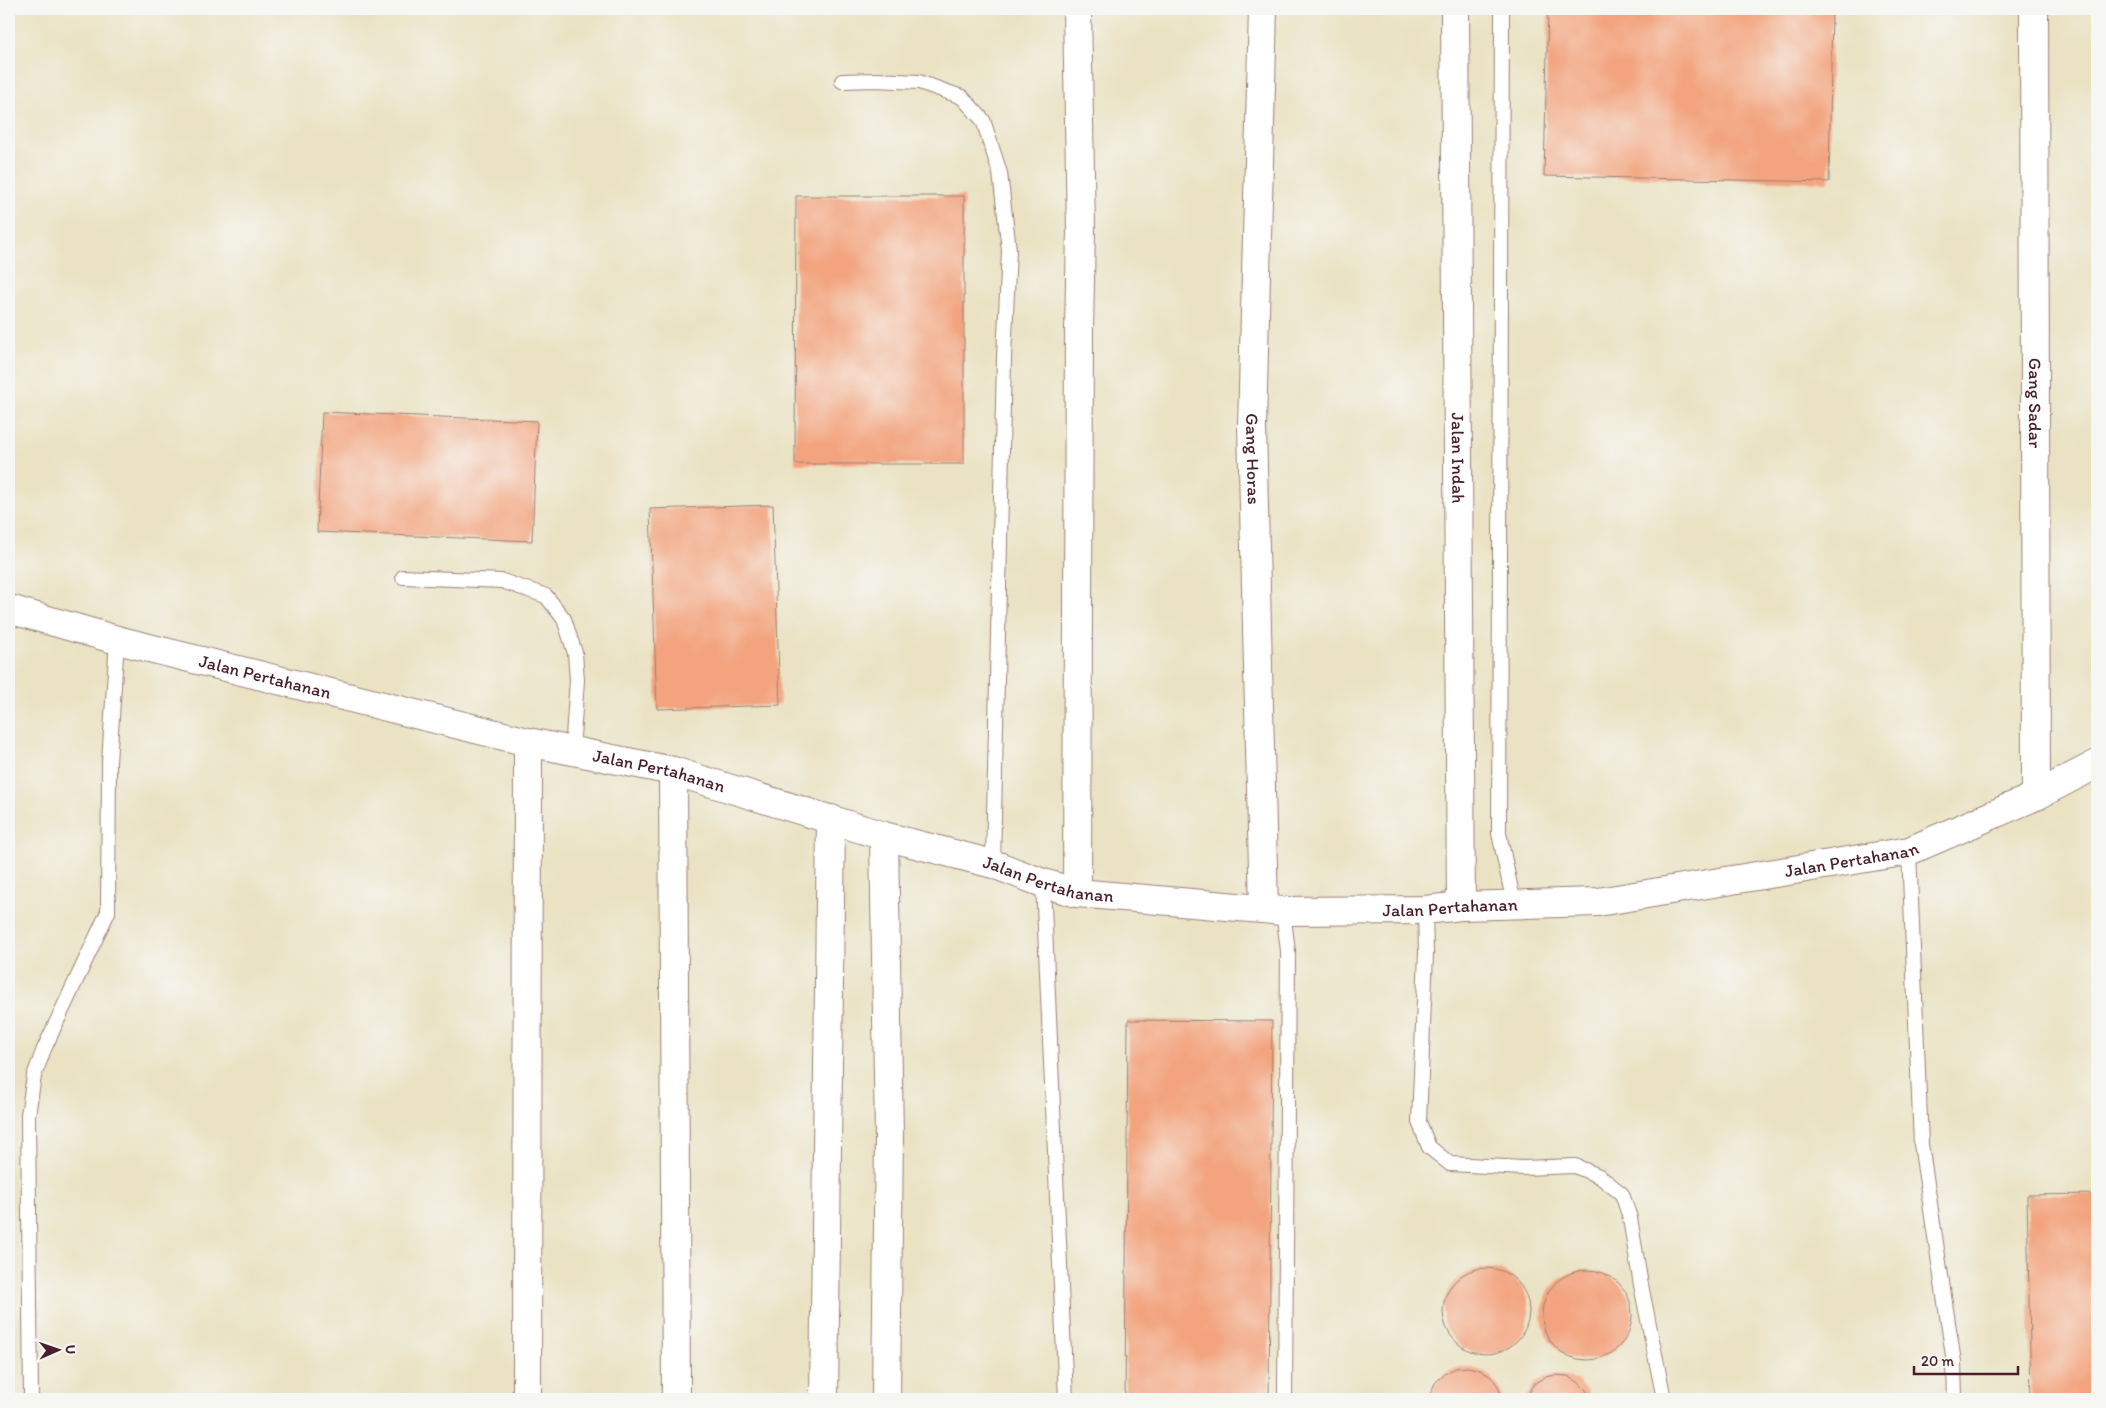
<svg xmlns="http://www.w3.org/2000/svg" width="2106" height="1408" font-family="Itim,sans-serif">
  <style>
    .building { fill: #f3a37d }
    .lines { fill: none; stroke-linecap: round; stroke-linejoin: round }
    .service-casing { stroke: #9a8077; stroke-width: 16 }
    .minor-casing { stroke: #9a8077; stroke-width: 30 }
    .primary-casing { stroke: #9a8077; stroke-width: 30 }
    .service { stroke: #fff; stroke-width: 14 }
    .minor { stroke: #fff; stroke-width: 28 }
    .primary { stroke: #fff; stroke-width: 28 }
    .labels { text-anchor: middle; dominant-baseline: central; stroke-width: 4; stroke-linejoin: round; paint-order: stroke }
    .street-label { font-size: 18px; fill: #4a1f2b; stroke: #f6f6f2 }
  </style>
  <rect width="100%" height="100%" fill="#f6f6f2"/>
  <filter id="ink" filterUnits="userSpaceOnUse"><feTurbulence type="fractalNoise" baseFrequency=".02" numOctaves="2"/><feDisplacementMap in="SourceGraphic" scale="10" xChannelSelector="R" yChannelSelector="G"/><feConvolveMatrix kernelMatrix="1 2 1 2 8 2 1 2 1" color-interpolation-filters="sRGB"/></filter>
  <filter id="wash" filterUnits="userSpaceOnUse"><feTurbulence type="fractalNoise" baseFrequency=".0096" numOctaves="4" result="noise"/><feDisplacementMap in="SourceGraphic" scale="20" xChannelSelector="R" yChannelSelector="G"/><feGaussianBlur stdDeviation="1.12" result="paint"/><feColorMatrix in="noise" values="0 0 0 0 0 0 0 0 0 0 0 0 0 0 0 0 0 1.4 0 .05"/><feComposite in="paint" operator="in"/></filter>
  <g filter="url(#wash)">
    <rect width="100%" height="100%" fill="#eae2c3"/>
    <g id="blocks">
      <path class="building" d="M 1548,9 L 1832,9 L 1829,182 L 1544,176 Z
        M 796,196 L 964,196 L 964,464 L 795,464 Z
        M 322,412 L 537,421 L 532,541 L 317,532 Z
        M 773,505 L 780,705 L 657,709 L 650,509 Z
        M 1128,1020 L 1272,1021 L 1269,1399 L 1125,1399 Z
        M 2097,1194 L 2097,1399 L 2031,1399 L 2027,1195 Z
        M1443 1311a43 43 0 1 1 86 0a43 43 0 1 1-86 0Z
        M1542 1315a45 45 0 1 1 90 0a45 45 0 1 1-90 0Z
        M 1468,1367 L 1480,1370 L 1491,1377 L 1498,1386 L 1503,1399 L 1428,1399 L 1435,1383 L 1444,1374 L 1456,1368 Z
        M 1556,1375 L 1568,1376 L 1578,1382 L 1586,1390 L 1591,1399 L 1525,1399 L 1535,1383 L 1545,1377 Z"/>
    </g>
  </g>
  <g filter="url(#ink)">
    <use href="#blocks" fill-opacity="0" stroke="#9a8077" stroke-width="1"/>
    <g class="lines">
      <defs>
        <path id="service" d="M 1502,9 L 1499,833 L 1514,904
          M 842,81 L 876,80 L 919,82 L 962,97 L 983,120 L 1000,173 L 1009,250 L 1004,357 L 993,864
          M 403,577 L 502,581 L 546,596 L 564,619 L 575,653 L 577,680 L 572,751
          M 1909,851 L 1921,1144 L 1954,1362 L 1955,1399
          M 1043,883 L 1066,1399
          M 1425,910 L 1426,953 L 1419,1122 L 1429,1147 L 1450,1164 L 1523,1168 L 1575,1166 L 1599,1176 L 1622,1194 L 1630,1218 L 1641,1285 L 1664,1399
          M 1283,911 L 1288,951 L 1285,1399
          M 31,1399 L 28,1115 L 34,1076 L 44,1049 L 108,912 L 109,762 L 117,640"/>
        <g id="minor">
          <path d="M 1077,9 L 1081,230 L 1079,330 L 1077,893"/>
          <path id="s1" d="M 1263,9 L 1252,427 L 1264,909"/>
          <path id="s2" d="M 1455,9 L 1461,906"/>
          <path id="s3" d="M 2034,9 L 2036,796"/>
          <path d="M 673,771 L 676,1399"/>
          <path d="M 884,836 L 889,1137 L 886,1399"/>
          <path d="M 527,1399 L 528,742"/>
          <path d="M 824,1399 L 831,819"/>
        </g>
        <g id="primary">
          <path id="s4" d="M 9,609 L 117,640 L 528,742 L 673,771 L 884,836 L 993,864 L 1043,883 L 1077,893 L 1283,911 L 1425,910 L 1461,906 L 1598,902 L 1909,851 L 2036,796 L 2097,764"/>
        </g>
      </defs>
      <use href="#service" class="service-casing"/>
      <use href="#minor" class="minor-casing"/>
      <use href="#primary" class="primary-casing"/>
      <use href="#service" class="service"/>
      <use href="#minor" class="minor"/>
      <use href="#primary" class="primary"/>
    </g>
  </g>
  <g class="labels">
    <g class="street-label">
      <text stroke="none"><textPath href="#s3" startOffset="394">Gang Sadar</textPath></text>
      <text stroke="none"><textPath href="#s2" startOffset="449">Jalan Indah</textPath></text>
      <text stroke="none"><textPath href="#s1" startOffset="450">Gang Horas</textPath></text>
      <text stroke="none"><textPath href="#s4" startOffset="265">Jalan Pertahanan</textPath></text>
      <text stroke="none"><textPath href="#s4" startOffset="670">Jalan Pertahanan</textPath></text>
      <text stroke="none"><textPath href="#s4" startOffset="1885">Jalan Pertahanan</textPath></text>
      <text stroke="none"><textPath href="#s4" startOffset="1075">Jalan Pertahanan</textPath></text>
      <text stroke="none"><textPath href="#s4" startOffset="1480">Jalan Pertahanan</textPath></text>
    </g>
  </g>
  <rect width="2106" height="1408" fill="none" stroke="#f6f6f2" stroke-width="30"/>
  <g transform="translate(58 1350) rotate(88)" stroke="#f6f6f2" stroke-width="4" paint-order="stroke">
  <path d="M0-4L9 19L0 12L-9 19Z" fill="#4a1f2b"/>
  <text y="-8" font-size="14" font-weight="bold" text-anchor="middle" fill="#4a1f2b">U</text>
  </g>
  <path d="M1914 1366v8h104v-8" fill="none" stroke="#4a1f2b" stroke-width="2.5"/>
  <text x="1921" y="1366" font-size="15" fill="#4a1f2b" stroke="#f6f6f2" stroke-width="4" paint-order="stroke">20 m</text>
</svg>
